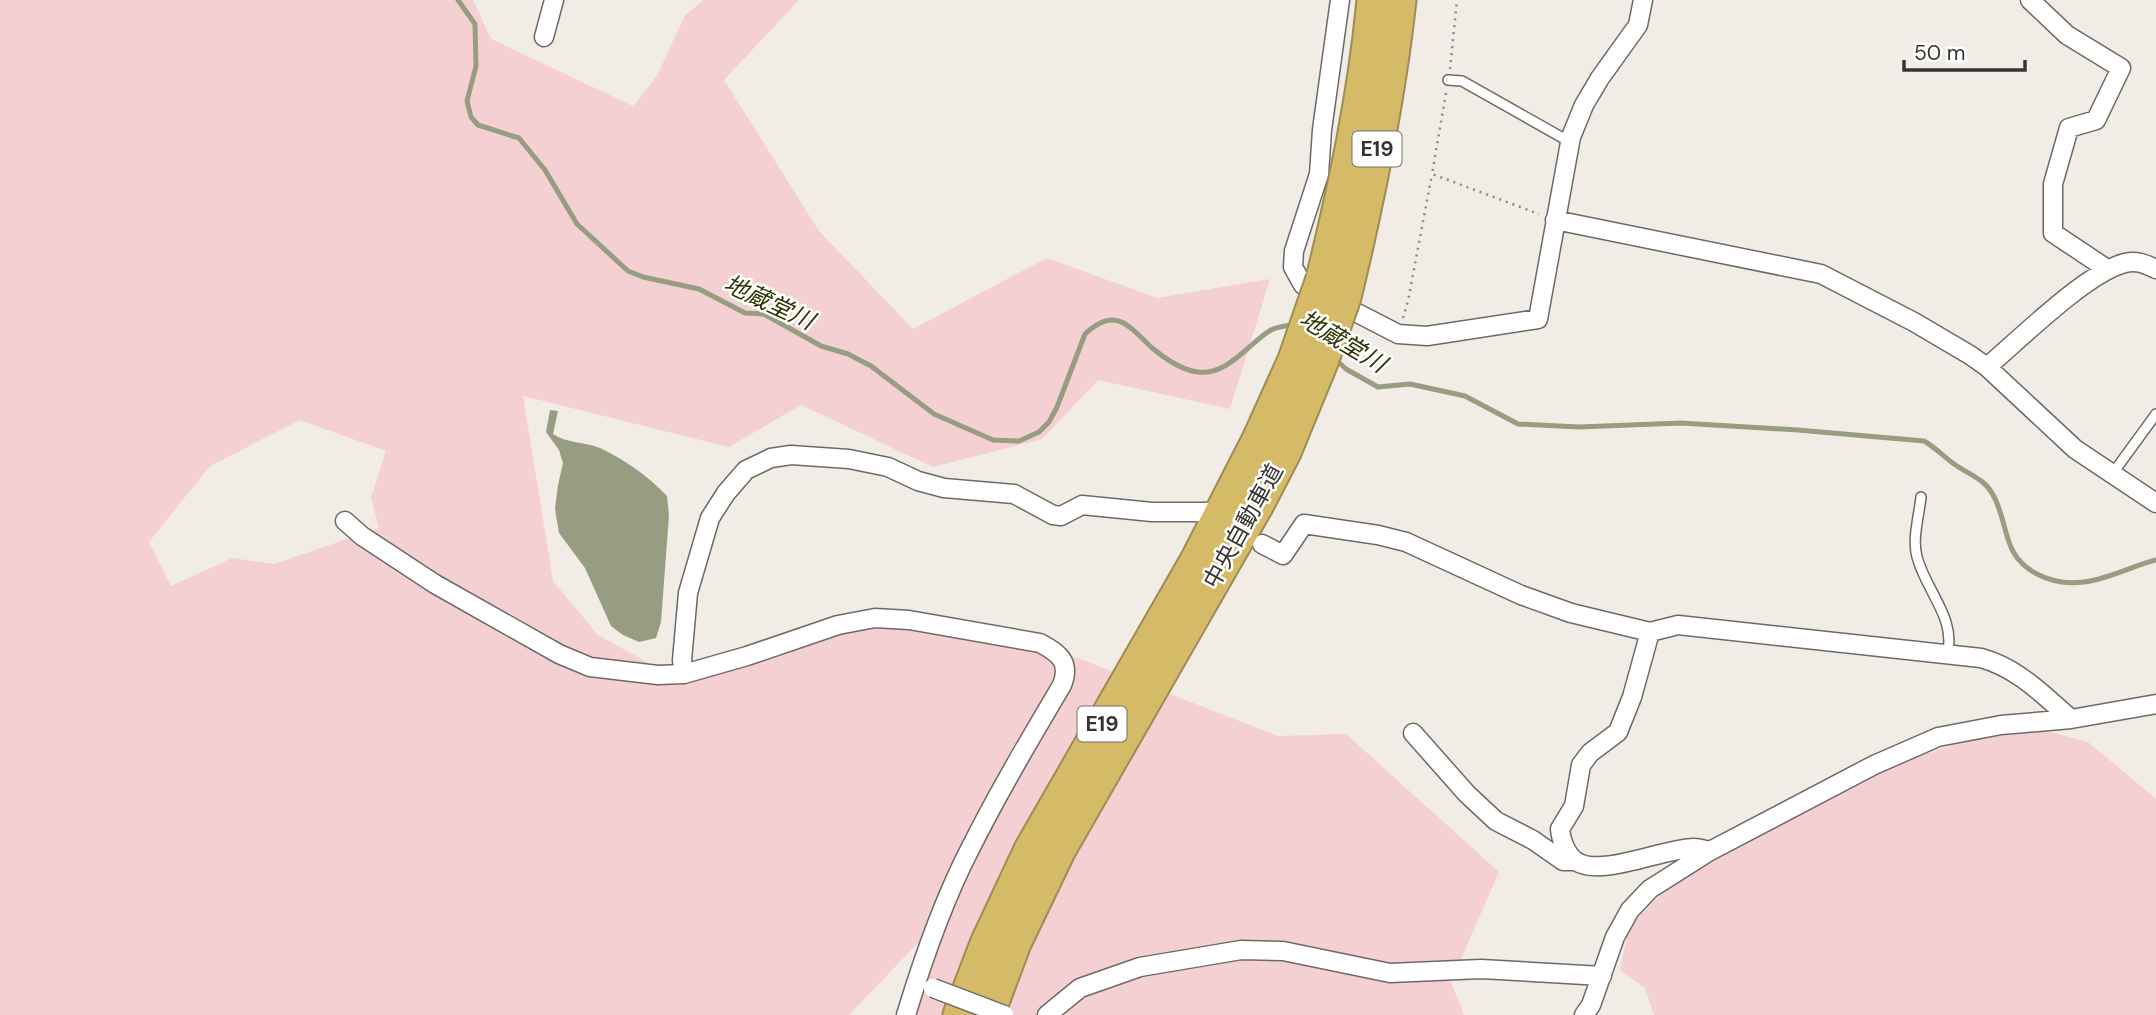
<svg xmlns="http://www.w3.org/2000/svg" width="2156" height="1015" font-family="'DM Sans','Noto Sans JP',sans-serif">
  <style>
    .green { fill: #f4d0d2; fill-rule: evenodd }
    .water { fill: #969d80 }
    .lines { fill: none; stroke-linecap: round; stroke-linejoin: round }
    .stream { stroke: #969d80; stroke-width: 5 }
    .lane-casing { stroke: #6f6965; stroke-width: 12 }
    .street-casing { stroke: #6f6965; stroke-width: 21 }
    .highway-casing { stroke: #9d8c55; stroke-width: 37 }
    .path { stroke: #8d8985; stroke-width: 2.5; stroke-dasharray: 2 5; stroke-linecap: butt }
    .lane { stroke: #fff; stroke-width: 9 }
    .street { stroke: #fff; stroke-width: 18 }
    .highway { stroke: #d5bb68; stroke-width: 33 }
    .street-bridge-casing { stroke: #6f6965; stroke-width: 21; stroke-linecap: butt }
    .highway-bridge-casing { stroke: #9d8c55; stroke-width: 37; stroke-linecap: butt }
    .street-bridge { stroke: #fff; stroke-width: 18 }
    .highway-bridge { stroke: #d5bb68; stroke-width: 33 }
    .labels { text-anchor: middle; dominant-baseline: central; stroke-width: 5; stroke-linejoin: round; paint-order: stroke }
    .shield { fill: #fff; stroke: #72716f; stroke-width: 2 }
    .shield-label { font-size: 21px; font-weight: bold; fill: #363431 }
    .street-label { font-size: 23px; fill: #363431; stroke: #fff }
    .water-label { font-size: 24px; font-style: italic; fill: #2e3501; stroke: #fff }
  </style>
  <rect width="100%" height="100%" fill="#f2ece6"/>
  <path class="green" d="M 0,0 L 473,0 L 491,39 L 633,106 L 657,76 L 685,15 L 704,0 L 799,0 L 724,80 L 819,231 L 913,329 L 1047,258 L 1157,298 L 1270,279 L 1230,409 L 1098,380 L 1042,439 L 933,467 L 801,405 L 729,447 L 523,396 L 553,581 L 598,635 L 677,679 L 870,624 L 1075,657 L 1278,736 L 1346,734 L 1499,872 L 1451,982 L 1464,1015 L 909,1015 L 936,924 L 849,1015 L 0,1015 ZM 300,420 L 386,451 L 371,498 L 379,528 L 274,564 L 232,558 L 171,586 L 149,542 L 210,466 Z
    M 2043,730 L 2088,742 L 2156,799 L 2156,1015 L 1654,1015 L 1645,988 L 1620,970 L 1627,936 L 1639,916 L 1676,881 L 1725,847 L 1877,771 L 1968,740 Z"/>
  <path class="water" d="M 550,410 L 558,411 L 553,434 C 566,443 585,442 600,448 C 624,459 649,477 667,496 L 669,515 L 661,622 L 656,638 L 639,642 L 623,635 L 611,626 L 585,568 L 559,533 L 555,509 L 558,485 L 563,463 L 559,450 L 546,432 Z"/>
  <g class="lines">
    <path class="stream" d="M 458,0 L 475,24 L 476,66 L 467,101 L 471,117 L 478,125 L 519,138 L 545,170 L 577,224 L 628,271 L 643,277 L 699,289 L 745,313 L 764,314 L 821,346 L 848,354 L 871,366 L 934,414 L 993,440 L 1019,441 L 1039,432 L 1049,422 L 1057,407 L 1085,334 C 1115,306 1128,325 1151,347 C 1164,358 1181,370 1198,372 C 1227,376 1248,344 1271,330 C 1276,327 1285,326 1291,325 L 1294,327
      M 1335,359 L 1346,369 L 1378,387 L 1410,384 L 1465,396 L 1518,424 L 1579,427 L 1681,423 L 1798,430 L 1924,441 C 1936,448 1943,456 1954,464 C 1966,473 1983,478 1992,493 C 2010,523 2000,555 2037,574 C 2052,582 2068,584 2084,582 C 2109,579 2132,566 2156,560"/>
    <defs>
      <path id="lane" d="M 1448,80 L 1462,81 L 1570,142
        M 2113,473 L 2156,414
        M 1921,497 C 1919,516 1912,539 1917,557 C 1926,591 1957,619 1947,655"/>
      <path id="street" d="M 1340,0 L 1322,130 L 1319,174 L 1294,251 L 1293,267 L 1303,285 L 1398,334 L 1427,336 L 1538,319 L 1571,137 L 1584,105 L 1600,78 L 1638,25 L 1643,0
        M 2030,0 L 2067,35 L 2121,68 L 2096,120 L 2069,128 L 2053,184 L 2053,233 L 2107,269
        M 544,37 L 554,0
        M 1555,220 L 1821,274 L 1914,322 L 1970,355 L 1987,367 L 2075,449 L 2156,503
        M 1987,367 C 2019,340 2087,272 2125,263 C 2137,260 2145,264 2156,269
        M 345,521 L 362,536 L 435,584 L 559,654 L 590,667 L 658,675 L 684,674 L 747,656 L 838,625 L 875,618 L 909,620 L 1040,643 C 1059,653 1071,662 1062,685 C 1030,739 998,793 970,849 C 943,901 923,959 906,1015
        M 1262,544 L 1283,555 L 1304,524 L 1378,535 L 1406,542 L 1521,595 L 1571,613 L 1650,632 L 1678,625 L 1981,658 C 2018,668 2043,695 2071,719
        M 1650,632 L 1632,697 L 1618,732 L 1590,753 L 1581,765 L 1574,806 L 1560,829 C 1561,840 1566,855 1577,862 C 1603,877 1664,848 1694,848 C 1699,848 1705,850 1710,851
        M 684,674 L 682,660 L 688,593 L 710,518 L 726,493 L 746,470 L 771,458 L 791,455 L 849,459 L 888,467 L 918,481 L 944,488 L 1014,494 L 1053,515 L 1061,516 L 1082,505 L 1152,512 L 1207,512
        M 1413,733 L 1467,794 L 1496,821 L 1533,840 L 1563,861 L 1576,861
        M 1047,1015 L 1080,988 L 1140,967 L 1241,950 L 1283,951 L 1390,973 L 1481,969 L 1602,976
        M 1584,1015 L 1591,1005 L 1615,937 L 1630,910 L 1650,889 L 1710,851 L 1874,765 L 1938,737 L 2001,725 L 2071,719 L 2156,704"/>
      <path id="highway" d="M 1323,279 C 1346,185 1365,96 1374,0
        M 1344,297 C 1368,198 1388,101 1399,0
        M 960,1015 L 987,944 L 1031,850 L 1197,561 L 1259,440
        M 987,1015 L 1014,943 L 1059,849 L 1257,504 L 1284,452"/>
    </defs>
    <use href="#lane" class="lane-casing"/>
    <use href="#street" class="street-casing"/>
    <use href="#highway" class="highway-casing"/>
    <path class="path" d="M 1450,69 L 1457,0
      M 1446,93 L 1432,174 L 1539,214
      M 1403,318 L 1408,301 L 1432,174"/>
    <use href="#lane" class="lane"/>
    <use href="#street" class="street"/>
    <use href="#highway" class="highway"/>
    <defs>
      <path id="street-bridge" d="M 933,988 L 1004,1015"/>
      <path id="highway-bridge" d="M 1259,440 L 1295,360 L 1323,279
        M 1284,452 L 1321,362 L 1344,297"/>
    </defs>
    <use href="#street-bridge" class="street-bridge-casing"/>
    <use href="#highway-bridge" class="highway-bridge-casing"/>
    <use href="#street-bridge" class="street-bridge"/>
    <use href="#highway-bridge" class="highway-bridge"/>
  </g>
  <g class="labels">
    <g class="shield">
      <rect x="1352.5" y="131.5" width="49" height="35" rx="5"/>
      <rect x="1077.5" y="706.5" width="49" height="35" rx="5"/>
    </g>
    <g class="shield-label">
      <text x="1377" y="149">E19</text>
      <text x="1102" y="724">E19</text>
    </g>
    <g class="street-label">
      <text transform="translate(1243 526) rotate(-61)">中央自動車道</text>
    </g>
    <g class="water-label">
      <text transform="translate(769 302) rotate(25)">地蔵堂川</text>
      <text transform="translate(1343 341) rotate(31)">地蔵堂川</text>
    </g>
  </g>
  <path d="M1904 60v10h121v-10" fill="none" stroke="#363431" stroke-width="3.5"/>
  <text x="1914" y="60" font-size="21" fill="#363431" stroke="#ffffff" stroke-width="5" paint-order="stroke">50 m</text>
</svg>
